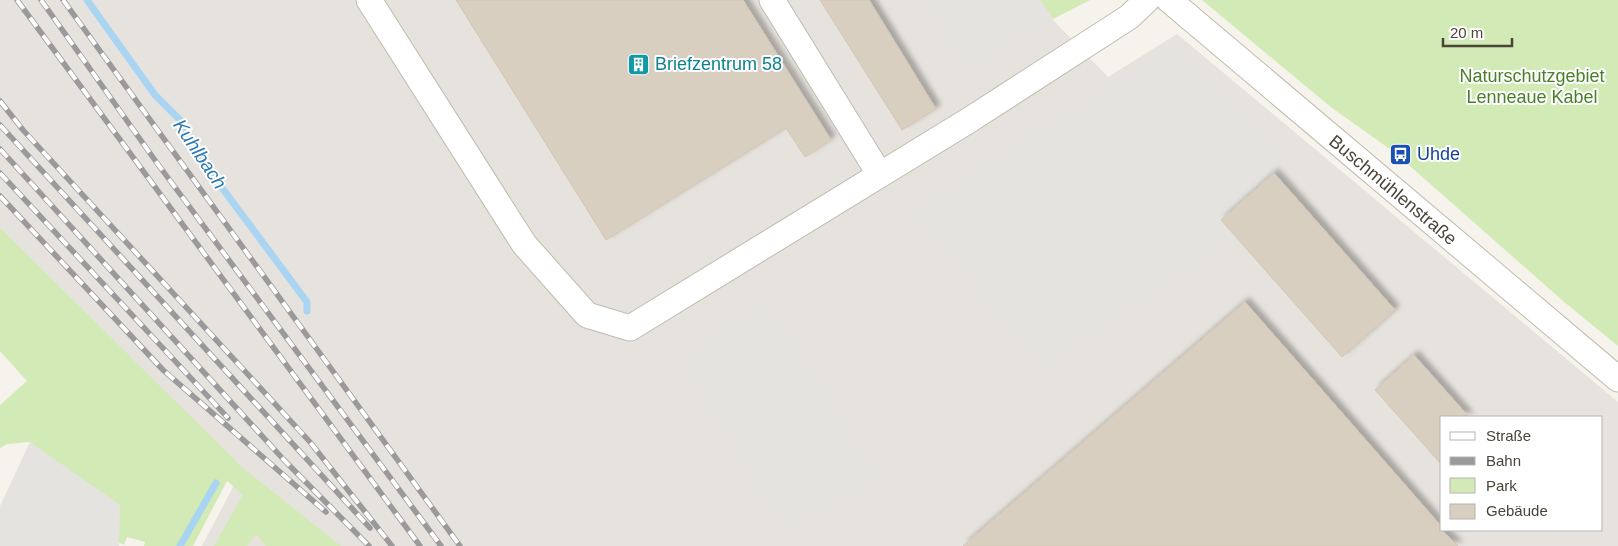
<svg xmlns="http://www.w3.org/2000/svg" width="1618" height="546" font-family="Arial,sans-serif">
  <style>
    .industrial { fill: #e6e2dd; fill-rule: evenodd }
    .green { fill: #d2eab5 }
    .parking { fill: #e5e3e0 }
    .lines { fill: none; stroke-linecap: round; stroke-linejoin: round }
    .stream { stroke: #a9d4f2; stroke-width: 7 }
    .building { fill: #d8cfc1; stroke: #d3c7b4; filter: url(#shadow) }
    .minor-casing { stroke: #c2bbae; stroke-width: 27 }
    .minor { stroke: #fff; stroke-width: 25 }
    .rail-casing { stroke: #9a9a9a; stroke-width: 5.5 }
    .rail { stroke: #fff; stroke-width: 4; stroke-dasharray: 11; stroke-linecap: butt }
    .labels { text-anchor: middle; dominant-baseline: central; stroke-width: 4; stroke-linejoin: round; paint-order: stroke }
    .culture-label { font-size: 18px; fill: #0d838f; stroke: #fff; text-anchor: start }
    .park-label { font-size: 18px; fill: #4a7f2a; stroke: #fff }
    .transit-label { font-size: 18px; fill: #164399; stroke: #fff; text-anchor: start }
    .street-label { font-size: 18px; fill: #4b4439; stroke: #fff }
    .water-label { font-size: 19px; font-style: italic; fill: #2e7ab2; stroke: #fff }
  </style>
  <defs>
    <filter id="shadow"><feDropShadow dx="4.5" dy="-4.5" stdDeviation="2.5" flood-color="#0004"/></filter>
  </defs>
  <rect width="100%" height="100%" fill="#f6f3ec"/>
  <path class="industrial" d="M 0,0 L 1040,0 L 1053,20 L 1108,77 L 1177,34 L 1618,402 L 1618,546 L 202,546 L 243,468 L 0,232 ZM 1442,417 L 1602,417 L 1602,530 L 1442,530 Z"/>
  <path class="green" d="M 1040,0 L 1090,0 L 1053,19 Z
    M 1202,0 L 1618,0 L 1618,346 L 1563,301 L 1394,152 L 1332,108 Z
    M 0,228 L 243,468 L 341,546 L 266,546 L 256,534 L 247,546 L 214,546 L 243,495 L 227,481 L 193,546 L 144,546 L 145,542 L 127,537 L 124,545 L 117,542 L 30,442 L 7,444 L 0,448 L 0,405 L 27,381 L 0,351 Z"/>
  <path class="parking" d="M 918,0 L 1040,0 L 1053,19 L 965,76 Z
    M 1170,43 L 1290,148 L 1291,179 L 1285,185 L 1274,173 L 1221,219 L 1238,239 L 1040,370 L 908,211 Z
    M 768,297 L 881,477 L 786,537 L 673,356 Z
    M 30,442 L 120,505 L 119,546 L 0,546 L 0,506 Z"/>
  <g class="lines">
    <path class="stream" d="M 87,0 L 155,95 L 180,120 L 211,173 L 307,302 L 307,311
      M 180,546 L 216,483"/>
  </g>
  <path class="building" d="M 456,0 L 743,0 L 831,140 L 805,157 L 786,128 L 606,240 Z
    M 820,0 L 869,0 L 936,109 L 902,130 Z
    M 1274,173 L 1395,310 L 1342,357 L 1221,220 Z
    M 1245,302 L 1442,527 L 1442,530 L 1458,546 L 963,546 Z
    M 1414,355 L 1469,417 L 1442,417 L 1442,465 L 1375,390 Z"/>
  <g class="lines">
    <defs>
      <path id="minor" d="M 369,0 L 524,244 L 587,315 L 630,328 L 971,119 L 1129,17 L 1147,0
        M 772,0 L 880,175
        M 1169,0 L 1618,379"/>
    </defs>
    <use href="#minor" class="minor-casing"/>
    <use href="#minor" class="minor"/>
    <defs>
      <path id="rail" d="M 17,0 L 420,546
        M 41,0 L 157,163 L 441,546
        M 63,0 L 460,546
        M 0,101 L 23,130 L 310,442 L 392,546
        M 0,125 L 370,528
        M 0,149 L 284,460 L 369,546
        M 0,173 L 228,418
        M 0,196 L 163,370 L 326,512"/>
    </defs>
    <use href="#rail" class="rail-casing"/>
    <use href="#rail" class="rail"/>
  </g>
  <defs>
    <symbol id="building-square" viewBox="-11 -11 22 22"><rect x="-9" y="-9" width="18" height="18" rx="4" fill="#0f9aa8" stroke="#fff"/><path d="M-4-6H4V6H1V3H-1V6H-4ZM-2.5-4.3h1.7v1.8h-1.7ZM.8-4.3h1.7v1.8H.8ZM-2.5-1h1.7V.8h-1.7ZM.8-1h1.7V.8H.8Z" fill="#fff"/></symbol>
    <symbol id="bus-square" viewBox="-11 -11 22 22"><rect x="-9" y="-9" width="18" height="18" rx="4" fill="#1a4fb4" stroke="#fff"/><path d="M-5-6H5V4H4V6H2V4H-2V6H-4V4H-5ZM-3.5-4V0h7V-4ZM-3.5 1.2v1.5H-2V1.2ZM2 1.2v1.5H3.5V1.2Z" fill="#fff"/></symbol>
  </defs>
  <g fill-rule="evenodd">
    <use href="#building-square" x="626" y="52" width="25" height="25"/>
    <use href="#bus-square" x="1388" y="142" width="25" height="25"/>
  </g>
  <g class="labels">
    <g class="culture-label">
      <text x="655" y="64">Briefzentrum 58</text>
    </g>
    <g class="park-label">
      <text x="1532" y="76">Naturschutzgebiet<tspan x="1532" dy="21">Lenneaue Kabel</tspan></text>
    </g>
    <g class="transit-label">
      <text x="1417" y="154">Uhde</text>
    </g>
    <g class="street-label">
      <text transform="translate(1393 190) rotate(40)">Buschmühlenstraße</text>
    </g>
    <g class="water-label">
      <text transform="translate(200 154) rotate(56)">Kuhlbach</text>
    </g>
  </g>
  <rect x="1440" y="416" width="162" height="115" fill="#ffffff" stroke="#b7b4b0"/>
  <rect x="1450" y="432" width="25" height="8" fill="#ffffff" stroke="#b7b4b0"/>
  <text x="1486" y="441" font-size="15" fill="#4b4439">Straße</text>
  <rect x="1450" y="457" width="25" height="8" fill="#9a9a9a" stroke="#b7b4b0"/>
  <text x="1486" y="466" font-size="15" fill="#4b4439">Bahn</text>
  <rect x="1450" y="478" width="25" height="15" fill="#d2eab5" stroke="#b7b4b0"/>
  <text x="1486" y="491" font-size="15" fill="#4b4439">Park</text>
  <rect x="1450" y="504" width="25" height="15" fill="#d8cfc1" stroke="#b7b4b0"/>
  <text x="1486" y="516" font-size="15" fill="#4b4439">Gebäude</text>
  <path d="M1443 38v8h69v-8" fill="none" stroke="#4b4439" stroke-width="2.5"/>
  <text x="1450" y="38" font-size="15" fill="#4b4439" stroke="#ffffff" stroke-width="4" paint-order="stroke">20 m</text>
</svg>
